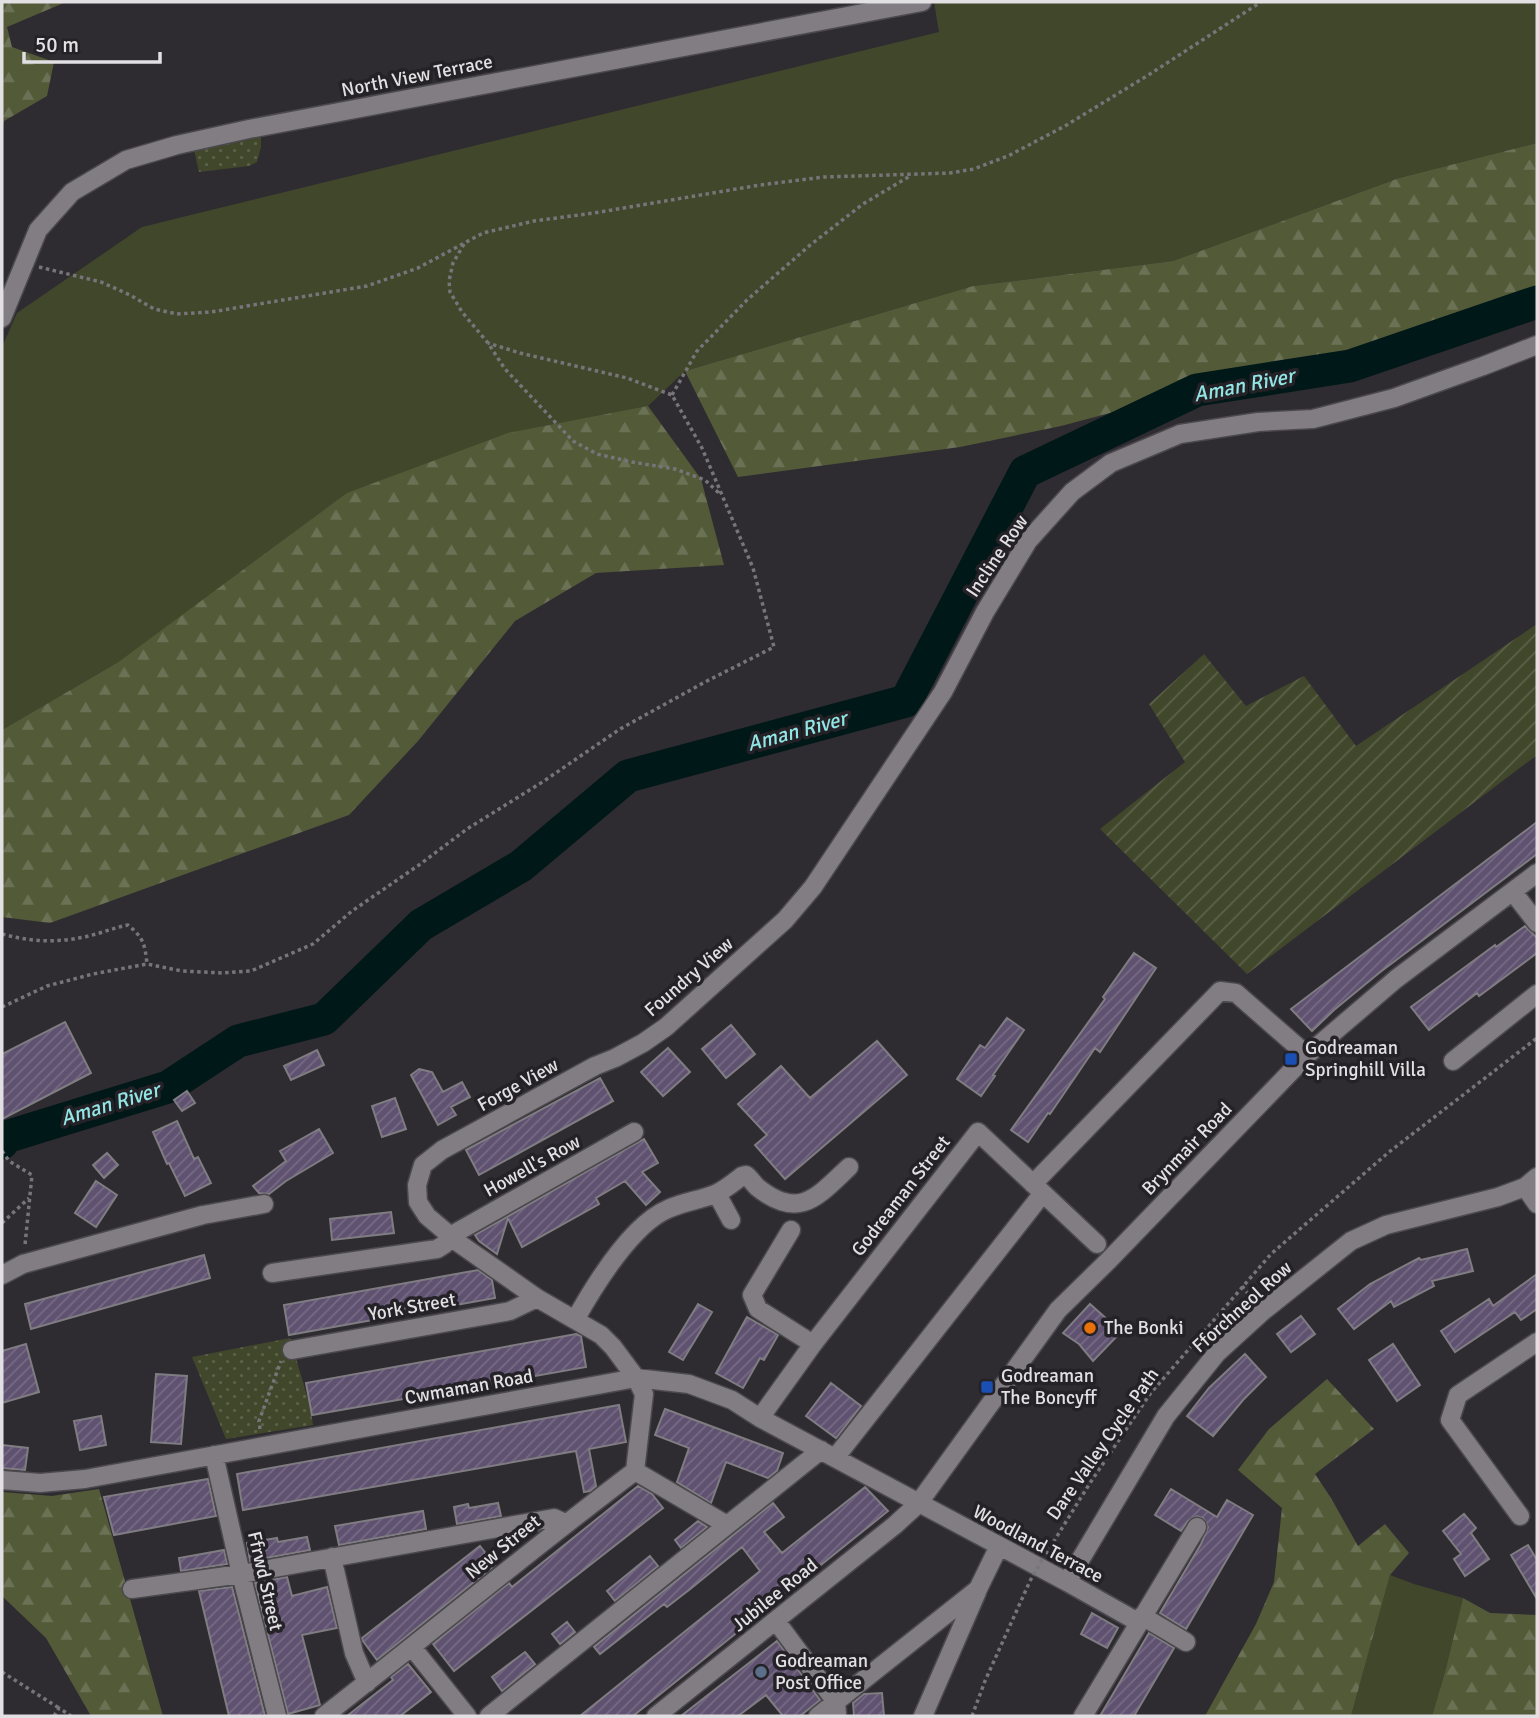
<svg xmlns="http://www.w3.org/2000/svg" width="1539" height="1718" font-family="Signika,sans-serif">
  <style>
    .grass { fill: #41472b }
    .forest { fill: url(#forest-firs) }
    .park { fill: url(#park-dots) }
    .garden { fill: url(#garden-furrows) }
    .lines { fill: none; stroke-linecap: round; stroke-linejoin: round }
    .river { stroke: #011819; stroke-width: 33 }
    .building { fill: url(#building-hatch); stroke: #7f7c82; stroke-width: 2 }
    .minor-casing { stroke: #4c494e; stroke-width: 21 }
    .path { stroke: #777579; stroke-width: 3.5; stroke-dasharray: 3.5 3.5; stroke-linecap: butt }
    .minor { stroke: #817d83; stroke-width: 18 }
    .path-bridge { stroke: #777579; stroke-width: 3.5; stroke-dasharray: 3.5 3.5; stroke-linecap: butt }
    .transit-dot { fill: #1a4fb4; stroke: #252227; stroke-width: 2.5 }
    .food-dot { fill: #e8710a; stroke: #252227; stroke-width: 2.5 }
    .service-dot { fill: #5c6f8a; stroke: #252227; stroke-width: 2.5 }
    .labels { text-anchor: middle; dominant-baseline: central; stroke-width: 7; stroke-linejoin: round; paint-order: stroke }
    .street-label { font-size: 19px; fill: #e2e0e3; stroke: #252227 }
    .poi-label { font-size: 19px; fill: #e2e0e3; stroke: #252227; text-anchor: start }
    .water-label { font-size: 21px; font-style: italic; fill: #91e6e5; stroke: #252227 }
  </style>
  <defs>
    <pattern id="forest-firs" width="22" height="20" patternUnits="userSpaceOnUse" patternTransform="scale(1.75)"><rect width="22" height="20" fill="#535a38"/><path d="M5 1l3.5 6h-7zM16 11l3.5 6h-7z" fill="#6b7155"/></pattern>
    <pattern id="park-dots" width="8" height="8" patternUnits="userSpaceOnUse" patternTransform="scale(1.75)"><rect width="8" height="8" fill="#41472b"/><path d="M2 2h.1M6 6h.1" fill="none" stroke="#5c614a" stroke-width="1.8" stroke-linecap="round"/></pattern>
    <pattern id="garden-furrows" width="10" height="10" patternUnits="userSpaceOnUse" patternTransform="scale(1.75)"><rect width="10" height="10" fill="#41472b"/><path d="M-1 1l2-2M0 10L10 0M9 11l2-2" fill="none" stroke="#5c614a"/></pattern>
    <pattern id="building-hatch" width="6" height="6" patternUnits="userSpaceOnUse" patternTransform="scale(1.75)"><rect width="6" height="6" fill="#5f5170"/><path d="M-1 1l2-2M0 6l6-6M5 7l2-2" fill="none" stroke="#766a84"/></pattern>
  </defs>
  <rect width="100%" height="100%" fill="#2f2c31"/>
  <path class="grass" d="M 934,2 L 1537,2 L 1537,143 L 1399,178 L 1173,261 L 973,286 L 685,371 L 648,406 L 120,661 L 2,730 L 2,347 L 17,313 L 142,227 L 939,32 Z
    M 1390,1575 L 1414,1584 L 1463,1598 L 1445,1672 L 1432,1716 L 1351,1716 Z"/>
  <path class="forest" d="M 2,2 L 66,2 L 7,27 L 12,47 L 54,62 L 47,96 L 4,121 L 2,131 Z
    M 1537,143 L 1537,302 L 1350,366 L 1197,390 L 1061,426 L 960,447 L 738,477 L 685,371 L 973,286 L 1173,261 L 1399,178 Z
    M 648,406 L 701,479 L 724,565 L 596,573 L 515,621 L 418,741 L 349,815 L 50,923 L 2,917 L 2,730 L 120,661 L 347,493 L 508,433 Z
    M 1327,1379 L 1374,1429 L 1315,1474 L 1331,1498 L 1358,1546 L 1385,1524 L 1409,1553 L 1390,1575 L 1351,1716 L 1205,1716 L 1256,1624 L 1274,1582 L 1282,1508 L 1238,1470 L 1269,1429 Z
    M 99,1489 L 163,1716 L 91,1716 L 46,1638 L 2,1596 L 2,1492 L 52,1496 Z
    M 1463,1598 L 1490,1613 L 1537,1615 L 1537,1716 L 1432,1716 L 1445,1672 Z"/>
  <path class="park" d="M 261,135 L 261,147 L 257,162 L 249,166 L 199,172 L 194,150 Z
    M 290,1338 L 310,1406 L 313,1425 L 226,1439 L 192,1357 Z"/>
  <path class="garden" d="M 1537,624 L 1537,755 L 1247,974 L 1100,829 L 1185,762 L 1149,704 L 1204,654 L 1246,706 L 1304,676 L 1356,746 Z"/>
  <g class="lines">
    <path class="river" d="M 2,1143 L 6,1137 L 168,1087 L 238,1041 L 324,1019 L 421,925 L 521,866 L 628,776 L 906,701 L 1025,472 L 1197,390 L 1350,366 L 1537,302"/>
  </g>
  <path class="building" d="M 1537,822 L 1537,854 L 1379,973 L 1334,1010 L 1312,1031 L 1291,1009 Z
    M 1525,926 L 1537,938 L 1537,953 L 1479,996 L 1477,993 L 1429,1030 L 1411,1007 L 1495,945 L 1496,947 Z
    M 1134,953 L 1156,968 L 1100,1052 L 1095,1048 L 1050,1114 L 1048,1113 L 1028,1142 L 1011,1130 L 1105,999 L 1103,997 Z
    M 1007,1018 L 1024,1030 L 993,1075 L 995,1076 L 981,1096 L 957,1079 L 980,1045 L 985,1048 Z
    M 65,1022 L 91,1073 L 2,1119 L 2,1054 Z
    M 731,1025 L 755,1054 L 726,1078 L 702,1049 Z
    M 877,1041 L 907,1075 L 785,1179 L 755,1145 L 767,1135 L 738,1104 L 781,1066 L 810,1098 Z
    M 668,1048 L 690,1072 L 663,1096 L 641,1072 Z
    M 317,1050 L 324,1065 L 291,1080 L 284,1066 Z
    M 419,1069 L 432,1072 L 443,1092 L 462,1082 L 470,1097 L 451,1107 L 456,1115 L 438,1125 L 411,1075 Z
    M 600,1078 L 613,1101 L 479,1175 L 466,1150 Z
    M 187,1091 L 195,1103 L 182,1111 L 174,1100 Z
    M 395,1098 L 406,1129 L 382,1137 L 372,1106 Z
    M 177,1121 L 194,1159 L 198,1157 L 211,1183 L 185,1196 L 169,1163 L 167,1164 L 153,1132 Z
    M 319,1129 L 333,1153 L 286,1181 L 269,1194 L 259,1193 L 253,1186 L 286,1161 L 280,1151 Z
    M 644,1139 L 658,1163 L 642,1172 L 660,1192 L 646,1205 L 625,1181 L 596,1198 L 599,1204 L 522,1247 L 508,1218 L 497,1254 L 479,1241 L 475,1235 Z
    M 107,1153 L 118,1165 L 104,1178 L 93,1165 Z
    M 96,1181 L 117,1195 L 96,1227 L 75,1213 Z
    M 391,1212 L 394,1233 L 332,1240 L 330,1219 Z
    M 1467,1249 L 1473,1271 L 1432,1281 L 1434,1286 L 1394,1307 L 1391,1301 L 1354,1329 L 1338,1309 L 1370,1284 L 1419,1258 L 1421,1260 Z
    M 204,1255 L 210,1278 L 31,1329 L 25,1304 Z
    M 478,1270 L 492,1280 L 495,1298 L 289,1335 L 284,1305 Z
    M 1537,1274 L 1537,1309 L 1521,1320 L 1515,1312 L 1455,1352 L 1441,1331 L 1489,1299 L 1493,1306 Z
    M 698,1304 L 712,1312 L 683,1360 L 669,1352 Z
    M 1090,1304 L 1109,1321 L 1107,1324 L 1119,1334 L 1093,1361 L 1079,1344 L 1063,1333 Z
    M 1301,1316 L 1315,1334 L 1291,1352 L 1277,1334 Z
    M 747,1317 L 778,1335 L 764,1360 L 760,1358 L 743,1388 L 716,1373 Z
    M 576,1334 L 581,1336 L 586,1367 L 312,1415 L 306,1383 Z
    M 26,1344 L 39,1392 L 2,1403 L 2,1351 Z
    M 1393,1344 L 1420,1385 L 1397,1401 L 1369,1360 Z
    M 1245,1354 L 1266,1377 L 1243,1400 L 1213,1436 L 1187,1416 L 1209,1388 Z
    M 156,1374 L 187,1376 L 181,1444 L 151,1442 Z
    M 831,1383 L 861,1406 L 836,1438 L 806,1416 Z
    M 619,1405 L 626,1442 L 589,1449 L 596,1486 L 590,1491 L 584,1492 L 576,1451 L 243,1510 L 237,1474 Z
    M 665,1409 L 783,1453 L 777,1471 L 768,1478 L 726,1462 L 711,1503 L 677,1482 L 689,1448 L 655,1435 Z
    M 101,1416 L 106,1445 L 80,1450 L 74,1421 Z
    M 2,1445 L 28,1448 L 25,1470 L 2,1468 Z
    M 208,1479 L 216,1516 L 114,1535 L 104,1497 Z
    M 638,1486 L 652,1494 L 663,1508 L 454,1671 L 433,1644 L 509,1583 L 512,1587 Z
    M 865,1487 L 888,1511 L 633,1716 L 580,1716 L 760,1571 L 742,1547 L 689,1590 L 667,1607 L 664,1604 L 600,1654 L 594,1647 L 773,1503 L 784,1517 L 764,1532 L 782,1553 Z
    M 1171,1489 L 1217,1517 L 1227,1500 L 1253,1515 L 1186,1629 L 1160,1613 L 1201,1544 L 1208,1527 L 1203,1518 L 1197,1516 L 1188,1521 L 1181,1531 L 1155,1515 Z
    M 498,1503 L 501,1516 L 457,1524 L 454,1507 L 468,1504 L 469,1508 Z
    M 423,1511 L 426,1529 L 339,1545 L 335,1526 Z
    M 1464,1514 L 1476,1528 L 1471,1533 L 1489,1559 L 1465,1576 L 1454,1559 L 1461,1554 L 1443,1531 Z
    M 698,1521 L 707,1527 L 681,1548 L 675,1540 Z
    M 307,1537 L 310,1550 L 250,1561 L 247,1543 L 277,1538 L 278,1542 Z
    M 1528,1545 L 1537,1560 L 1537,1599 L 1511,1555 Z
    M 480,1546 L 495,1565 L 377,1660 L 363,1641 L 362,1638 Z
    M 224,1550 L 227,1564 L 181,1571 L 179,1558 Z
    M 650,1556 L 658,1566 L 615,1601 L 607,1591 Z
    M 287,1577 L 292,1596 L 327,1587 L 337,1628 L 302,1635 L 320,1705 L 288,1714 L 255,1583 Z
    M 232,1587 L 265,1716 L 229,1716 L 199,1591 Z
    M 1092,1613 L 1118,1628 L 1107,1648 L 1081,1634 Z
    M 567,1622 L 575,1632 L 560,1644 L 552,1634 Z
    M 1149,1633 L 1174,1648 L 1134,1716 L 1100,1716 Z
    M 777,1641 L 820,1700 L 800,1716 L 783,1716 L 766,1695 L 738,1716 L 681,1716 Z
    M 525,1652 L 535,1664 L 502,1691 L 492,1677 Z
    M 408,1664 L 431,1692 L 400,1716 L 347,1716 L 393,1680 L 391,1677 Z
    M 882,1693 L 884,1716 L 854,1716 L 853,1703 L 864,1694 Z"/>
  <g class="lines">
    <defs>
      <path id="minor" d="M 2,318 L 38,230 L 72,192 L 126,160 L 177,145 L 249,129 L 922,2
        M 1513,892 L 1537,923
        M 1453,1061 L 1537,994
        M 1033,1184 L 1220,991 L 1236,993 L 1307,1055
        M 1525,1187 L 1537,1204
        M 717,1194 L 731,1220
        M 791,1230 L 752,1295 L 758,1309 L 813,1344
        M 272,1273 L 437,1249 L 445,1244 L 450,1236 L 634,1132
        M 2,1275 L 23,1264 L 203,1215 L 264,1204
        M 575,1320 C 594,1286 632,1224 668,1209 C 683,1202 700,1200 715,1194 C 725,1190 734,1182 742,1176 L 746,1175 C 750,1178 753,1183 757,1187 C 799,1221 817,1197 849,1167
        M 292,1350 L 510,1311 L 537,1298
        M 760,1418 L 813,1344 L 978,1132 L 1097,1244
        M 214,1455 L 241,1574 L 277,1716
        M 835,1458 L 1043,1193
        M 635,1471 L 727,1525
        M 2,1480 L 40,1483 L 85,1479 L 636,1378 L 689,1384 L 732,1400 L 760,1418 L 1067,1582 L 1138,1622
        M 1520,1516 L 1450,1420 L 1458,1395 L 1537,1342
        M 332,1557 L 354,1653 L 367,1683
        M 1067,1582 L 1166,1416 L 1217,1353 L 1262,1312 L 1351,1241 L 1386,1225 L 1498,1197 L 1525,1187 L 1537,1177
        M 132,1589 L 241,1574 L 554,1518 L 565,1523
        M 1142,1616 L 1186,1642
        M 776,1621 L 836,1702 L 837,1713
        M 412,1647 L 467,1716
        M 324,1716 C 428,1635 529,1551 635,1471 L 644,1394 L 636,1378 L 613,1347 L 601,1335 L 537,1298 L 460,1244 L 427,1216 L 418,1202 L 417,1185 L 423,1165 L 442,1150 L 595,1066 L 615,1058 L 643,1043 L 666,1027 L 785,920 L 813,887 L 943,692 L 985,612 L 1028,541 L 1072,492 L 1111,463 L 1180,434 L 1258,422 L 1313,419 L 1394,398 L 1483,366 L 1537,345
        M 489,1716 L 821,1450
        M 656,1716 L 895,1525 L 918,1504 L 1058,1310 L 1109,1260 L 1307,1055 L 1396,979 L 1537,873
        M 818,1716 L 978,1589 L 999,1546
        M 923,1716 L 977,1592
        M 1083,1716 L 1197,1527"/>
    </defs>
    <use href="#minor" class="minor-casing"/>
    <path class="path" d="M 464,244 L 453,263 L 449,281 L 450,292 L 462,312 L 488,343 L 505,369 L 573,441 L 597,454 L 632,462 L 675,469 L 705,480 L 720,494
      M 39,267 L 101,282 L 130,295 L 154,309 L 177,314 L 211,312 L 367,286 L 418,268 L 483,233 L 534,221 L 594,213 L 760,185 L 824,177 L 950,173 L 974,169 L 1008,156 L 1065,126 L 1150,74 L 1261,2
      M 672,395 L 697,351 L 747,300 L 809,246 L 863,204 L 910,176
      M 2,934 C 34,943 64,943 96,934 C 107,931 117,927 128,925 C 144,938 145,945 147,964
      M 2,1007 L 47,986 L 93,974 L 147,964 L 182,971 L 223,973 L 251,971 L 313,944 L 352,911 L 419,865 L 467,829 L 544,781 L 620,729 L 705,682 L 774,647 L 753,568 L 702,448 L 672,395 L 627,378 L 520,353 L 488,343
      M 2,1151 L 9,1161 L 32,1175 L 25,1245
      M 2,1223 L 29,1198
      M 1242,1286 L 1252,1299
      M 260,1429 L 259,1421 L 281,1361
      M 1046,1554 L 1090,1483 L 1150,1394 L 1271,1254 L 1389,1152 L 1537,1038
      M 2,1672 L 59,1708
      M 54,1716 L 59,1708 L 71,1716
      M 972,1716 L 985,1681 L 1030,1581"/>
    <use href="#minor" class="minor"/>
    <path class="path-bridge" d="M 1030,1581 L 1043,1558"/>
  </g>
  <g class="transit-dot">
    <rect x="1284" y="1052" width="14" height="14" rx="3.5"/>
    <rect x="980" y="1380" width="14" height="14" rx="3.5"/>
  </g>
  <circle class="food-dot" cx="1090" cy="1328" r="7"/>
  <circle class="service-dot" cx="761" cy="1672" r="7"/>
  <g class="labels">
    <g class="street-label">
      <text transform="translate(417 76) rotate(-11)">North View Terrace</text>
      <text transform="translate(997 556) rotate(-56)">Incline Row</text>
      <text transform="translate(689 977) rotate(-41)">Foundry View</text>
      <text transform="translate(518 1085) rotate(-29)">Forge View</text>
      <text transform="translate(1187 1149) rotate(-46)">Brynmair Road</text>
      <text transform="translate(532 1166) rotate(-29)">Howell's Row</text>
      <text transform="translate(901 1196) rotate(-52)">Godreaman Street</text>
      <text transform="translate(412 1307) rotate(-10)">York Street</text>
      <text transform="translate(1242 1307) rotate(-42)">Fforchneol Row</text>
      <text transform="translate(469 1387) rotate(-10)">Cwmaman Road</text>
      <text transform="translate(1103 1444) rotate(-55)">Dare Valley Cycle Path</text>
      <text transform="translate(1038 1544) rotate(28)">Woodland Terrace</text>
      <text transform="translate(503 1547) rotate(-39)">New Street</text>
      <text transform="translate(265 1581) rotate(77)">Ffrwd Street</text>
      <text transform="translate(775 1595) rotate(-39)">Jubilee Road</text>
    </g>
    <g class="poi-label">
      <text x="1305" y="1048">Godreaman<tspan x="1305" dy="22">Springhill Villa</tspan></text>
      <text x="1104" y="1328">The Bonki</text>
      <text x="1001" y="1376">Godreaman<tspan x="1001" dy="22">The Boncyff</tspan></text>
      <text x="775" y="1661">Godreaman<tspan x="775" dy="22">Post Office</tspan></text>
    </g>
    <g class="water-label">
      <text transform="translate(1244 385) rotate(-11)">Aman River</text>
      <text transform="translate(797 731) rotate(-15)">Aman River</text>
      <text transform="translate(110 1104) rotate(-17)">Aman River</text>
    </g>
  </g>
  <rect width="1539" height="1718" fill="none" stroke="#e2e0e3" stroke-width="7"/>
  <path d="M24 52v10h136v-10" fill="none" stroke="#e2e0e3" stroke-width="3.5"/>
  <text x="35" y="52" font-size="21" fill="#e2e0e3" stroke="#252227" stroke-width="5" paint-order="stroke">50 m</text>
</svg>
